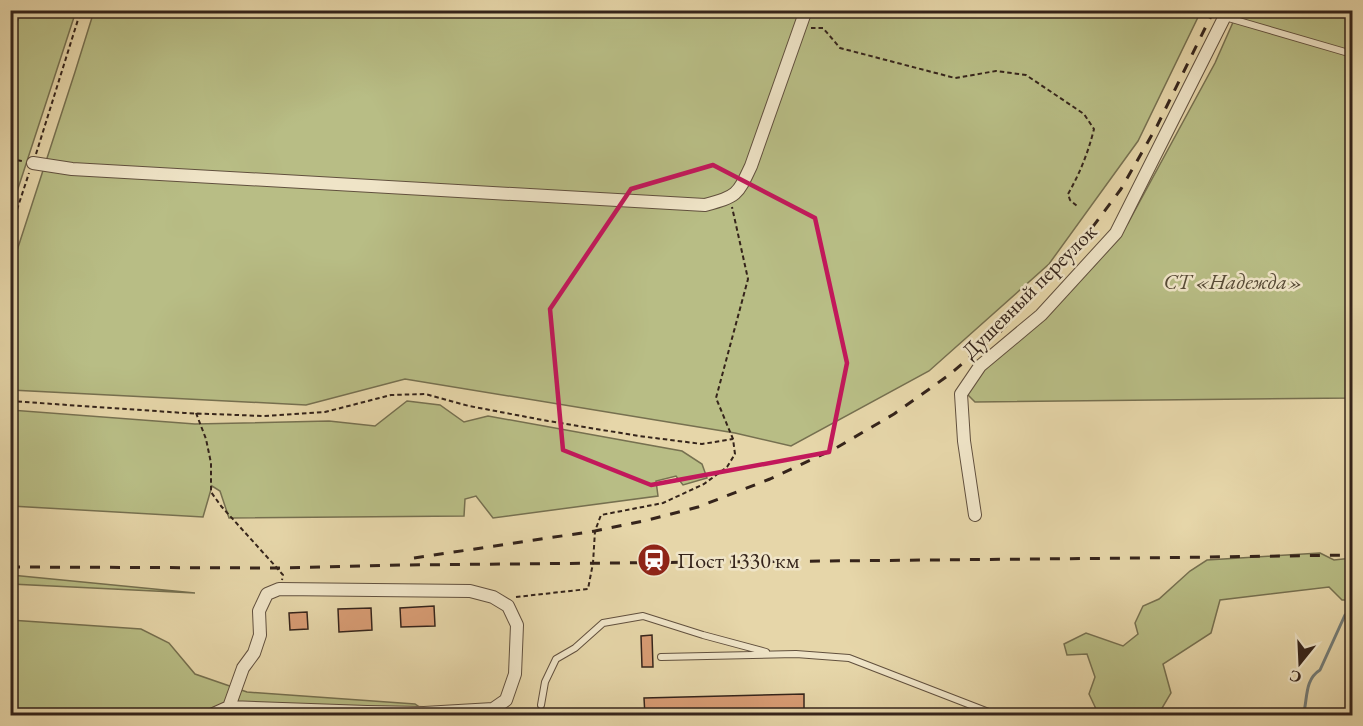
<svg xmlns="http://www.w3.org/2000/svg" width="1363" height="726" font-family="'EB Garamond',serif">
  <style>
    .green { fill: #b8bd85; stroke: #767050; stroke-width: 1.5 }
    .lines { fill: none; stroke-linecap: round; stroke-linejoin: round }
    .stream { stroke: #737c78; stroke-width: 3 }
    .building { fill: #d89c74; stroke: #35241b; stroke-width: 1.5 }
    .lane-casing { stroke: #61503e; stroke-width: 8 }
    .street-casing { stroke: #61503e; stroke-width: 14 }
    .path { stroke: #35241b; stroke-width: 2; stroke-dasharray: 4.5 3; stroke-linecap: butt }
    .lane { stroke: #efe4c7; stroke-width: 6 }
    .street { stroke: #efe4c7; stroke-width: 12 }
    .rail { stroke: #35241b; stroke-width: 3; stroke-dasharray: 10 10; stroke-linecap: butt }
    .marked { fill: none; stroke: #c2185b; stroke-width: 4.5; stroke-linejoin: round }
    .labels { text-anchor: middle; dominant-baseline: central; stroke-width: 5; stroke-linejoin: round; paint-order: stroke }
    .park-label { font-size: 22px; font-style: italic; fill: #564a36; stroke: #efe4c7 }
    .street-label { font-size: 22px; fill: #35241b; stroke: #efe4c7 }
    .poi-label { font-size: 22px; fill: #35241b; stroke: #efe4c7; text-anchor: start }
  </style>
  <rect width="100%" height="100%" fill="#e6d6a9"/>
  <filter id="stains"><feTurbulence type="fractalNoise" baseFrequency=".00333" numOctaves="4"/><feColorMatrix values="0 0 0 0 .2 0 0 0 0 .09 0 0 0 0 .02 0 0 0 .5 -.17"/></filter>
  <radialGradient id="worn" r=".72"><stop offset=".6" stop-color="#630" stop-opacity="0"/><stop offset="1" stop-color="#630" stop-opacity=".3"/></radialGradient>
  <path class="green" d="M 21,11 L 76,11 L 11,210 L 11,40 Z
    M 94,11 L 1201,11 L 1138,141 L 1049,264 L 929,371 L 791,446 L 735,433 L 405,379 L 306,405 L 11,390 L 11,269 L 75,72 Z
    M 1238,11 L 1352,11 L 1352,398 L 975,402 L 963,390 L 1094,266 L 1128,223 L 1215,63 Z
    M 407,401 L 440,405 L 464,422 L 488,416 L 682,451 L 702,464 L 707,478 L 683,485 L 676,476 L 656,481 L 658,496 L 493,518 L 476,496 L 465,499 L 464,516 L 229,518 L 220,491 L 212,486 L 203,517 L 11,506 L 11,410 L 195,424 L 329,421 L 375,426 Z
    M 1320,553 L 1334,560 L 1352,558 L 1352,600 L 1342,600 L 1329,587 L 1220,600 L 1211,633 L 1163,664 L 1171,693 L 1158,715 L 1096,715 L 1097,711 L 1089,694 L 1095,677 L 1087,654 L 1067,655 L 1064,644 L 1086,633 L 1123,646 L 1138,634 L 1135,623 L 1143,606 L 1159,599 L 1190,571 L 1207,560 Z
    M 11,575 L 195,593 L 11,584 Z
    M 10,620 L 141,629 L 169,643 L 195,674 L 247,692 L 415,704 L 431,715 L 11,715 Z"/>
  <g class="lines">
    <path class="stream" d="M 1303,716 C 1308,699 1304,680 1320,670 L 1345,615"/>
  </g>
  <path class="building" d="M 434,606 L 435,626 L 401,627 L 400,608 Z
    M 371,608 L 372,630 L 339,632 L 338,609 Z
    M 307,612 L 308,629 L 290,630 L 289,613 Z
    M 652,635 L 653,667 L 642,667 L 641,636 Z
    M 804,694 L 804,716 L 645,716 L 644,698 Z"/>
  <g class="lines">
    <defs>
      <path id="lane" d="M 1225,17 L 1352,54
        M 661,657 L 796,654 L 849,658 L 999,716
        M 541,705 L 545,682 L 556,659 L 575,648 L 603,623 L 643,616 L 703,635 L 766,652"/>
      <path id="street" d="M 33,163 L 72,169 L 705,205 C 737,196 737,196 751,166 L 806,10
        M 975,515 L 964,441 L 961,394 L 980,366 L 1041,315 L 1116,233 L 1228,10
        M 209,716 L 229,707 L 367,712 L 424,713 L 493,709 L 506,700 L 515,674 L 517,625 L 508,606 L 493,597 L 470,591 L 279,589 L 267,594 L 259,611 L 260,635 L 254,653 L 243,668 L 229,707"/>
    </defs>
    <use href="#lane" class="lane-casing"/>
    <use href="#street" class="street-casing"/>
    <path class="path" d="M 811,28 L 823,28 L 840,48 L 955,78 L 996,71 L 1026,75 L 1084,114 L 1094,129 C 1088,153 1080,173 1068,194 L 1070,200 L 1077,206
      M 36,154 L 81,10
      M 10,159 L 22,161
      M 10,231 L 29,173
      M 10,401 L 184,413 L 264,416 L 325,412 L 391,395 L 425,394 L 469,406 L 548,421 L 639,436 L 702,444 L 733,439
      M 196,413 L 206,439 L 211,463 L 211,492 L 221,506 L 277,568 L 283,575 L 282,580
      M 516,597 L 588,589 L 593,563 L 595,531 L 601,515 L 663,503 L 704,484 L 727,467 L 735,454 L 733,439 L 716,398 L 748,279 L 732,207"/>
    <use href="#lane" class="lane"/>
    <use href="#street" class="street"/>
    <path class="rail" d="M 414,558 L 595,531 L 648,520 L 698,507 L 770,479 L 836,448 L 894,414 L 949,375 L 1001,331 L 1071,256 L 1121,189 L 1157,126 L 1214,10
      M 10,567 L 277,568 L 403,565 L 1140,558 L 1352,555"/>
  </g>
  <path class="marked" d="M 713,165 L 815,218 L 847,363 L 829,452 L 651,485 L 563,450 L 550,309 L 631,189 Z"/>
  <defs>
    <symbol id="station-disc" viewBox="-11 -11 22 22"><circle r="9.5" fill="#8f2418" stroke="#efe4c7"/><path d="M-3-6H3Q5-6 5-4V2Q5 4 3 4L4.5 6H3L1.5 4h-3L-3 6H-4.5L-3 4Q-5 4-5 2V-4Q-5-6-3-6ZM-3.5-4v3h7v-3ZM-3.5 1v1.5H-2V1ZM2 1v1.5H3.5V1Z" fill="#fff"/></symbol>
  </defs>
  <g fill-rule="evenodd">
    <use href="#station-disc" x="635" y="541" width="38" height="38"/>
  </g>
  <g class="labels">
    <g class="park-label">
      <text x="1233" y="281">СТ «Надежда»</text>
    </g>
    <g class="street-label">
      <text transform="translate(1029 291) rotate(-45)">Душевный переулок</text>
    </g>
    <g class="poi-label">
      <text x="677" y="560">Пост 1330 км</text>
    </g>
  </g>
  <rect width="1363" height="726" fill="none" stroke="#e6d6a9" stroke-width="36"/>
  <rect x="12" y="12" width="1339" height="702" fill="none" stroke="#35241b" stroke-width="3"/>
  <rect x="18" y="18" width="1327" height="690" fill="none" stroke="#35241b" stroke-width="1.5"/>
  <g transform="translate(1300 663) rotate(198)" stroke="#efe4c7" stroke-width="4.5" paint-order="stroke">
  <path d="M0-4.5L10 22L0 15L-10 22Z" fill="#35241b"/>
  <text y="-9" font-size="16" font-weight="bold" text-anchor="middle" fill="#35241b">С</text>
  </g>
  <rect width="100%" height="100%" filter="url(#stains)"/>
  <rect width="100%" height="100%" fill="url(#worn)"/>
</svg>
